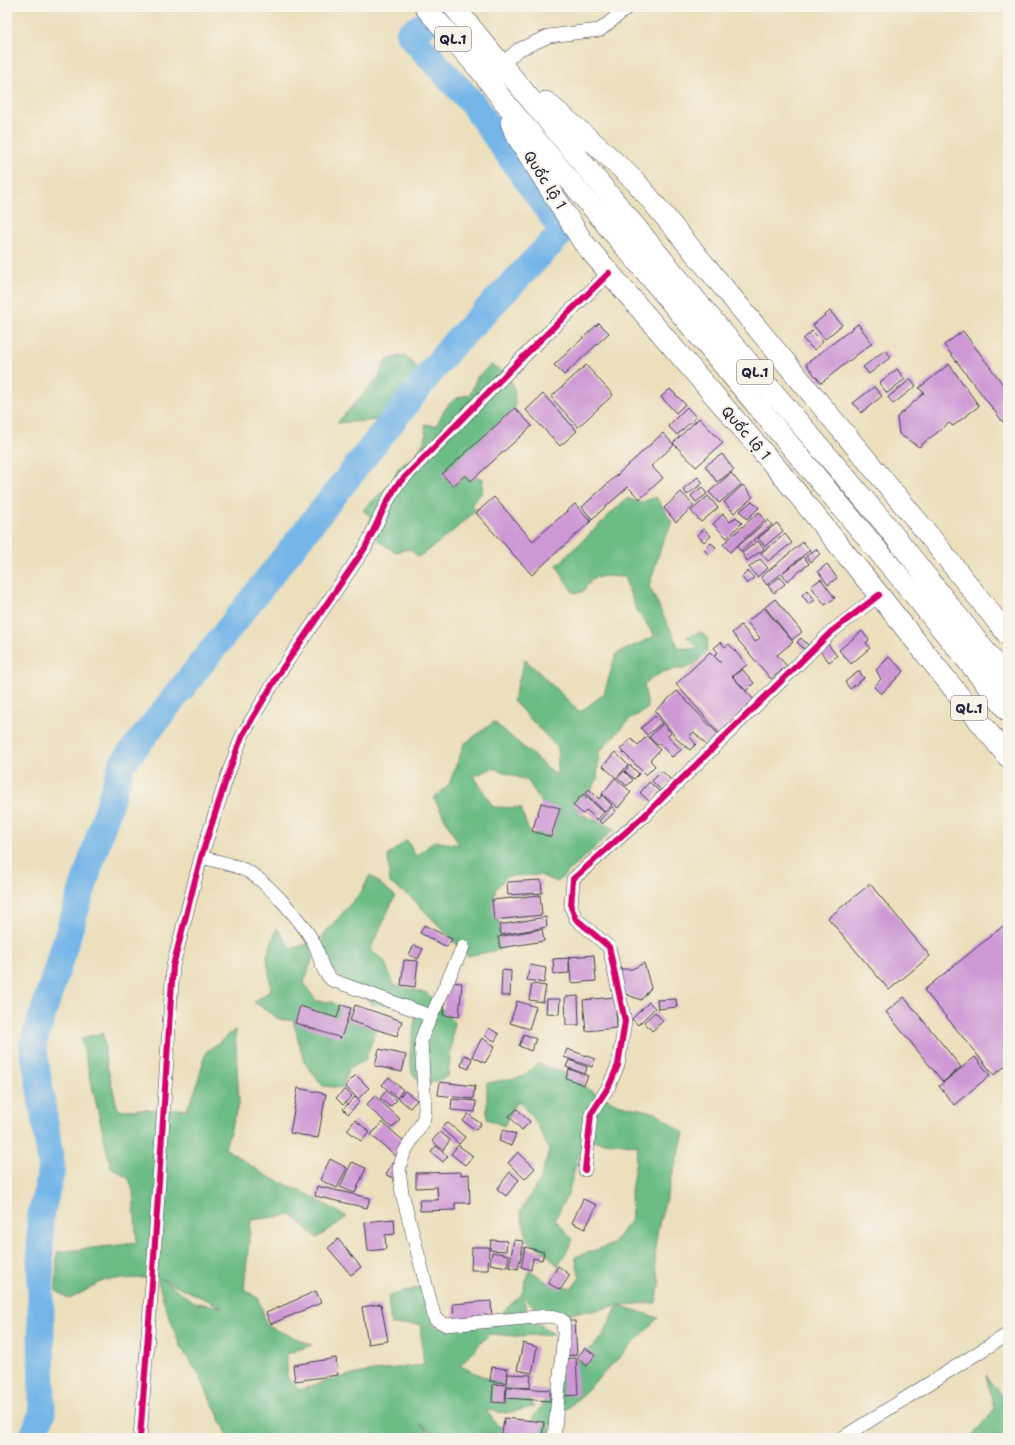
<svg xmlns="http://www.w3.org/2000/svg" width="1015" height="1445" font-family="'Shantell Sans',sans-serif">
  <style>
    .forest { fill: #6cbc86; stroke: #476f60; fill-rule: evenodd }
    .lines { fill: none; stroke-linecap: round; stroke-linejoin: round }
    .river { stroke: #73b5e8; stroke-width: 27 }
    .building { fill: #ce98d5 }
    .minor-casing { stroke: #403e4e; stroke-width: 14 }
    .trunk-casing { stroke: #403e4e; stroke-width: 22 }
    .minor { stroke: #fff; stroke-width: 13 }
    .trunk { stroke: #fff; stroke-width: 21 }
    .cycleway-casing { stroke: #f7f3e8; stroke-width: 8 }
    .cycleway { stroke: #d6006c; stroke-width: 6 }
    .labels { text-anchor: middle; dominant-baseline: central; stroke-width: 4; stroke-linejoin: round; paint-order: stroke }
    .shield { fill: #f7f3e8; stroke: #62616f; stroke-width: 1 }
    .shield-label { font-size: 14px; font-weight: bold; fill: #22223b }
    .street-label { font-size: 15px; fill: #22223b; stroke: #f7f3e8 }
  </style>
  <rect width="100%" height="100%" fill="#f7f3e8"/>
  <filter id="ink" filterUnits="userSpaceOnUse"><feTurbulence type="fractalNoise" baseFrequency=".025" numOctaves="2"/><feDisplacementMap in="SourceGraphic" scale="8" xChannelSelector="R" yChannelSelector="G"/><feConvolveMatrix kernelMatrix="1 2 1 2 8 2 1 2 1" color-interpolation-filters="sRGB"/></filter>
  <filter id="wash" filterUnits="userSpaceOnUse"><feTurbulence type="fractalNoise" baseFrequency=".012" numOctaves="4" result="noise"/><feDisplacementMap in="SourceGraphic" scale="16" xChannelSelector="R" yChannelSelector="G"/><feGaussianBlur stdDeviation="0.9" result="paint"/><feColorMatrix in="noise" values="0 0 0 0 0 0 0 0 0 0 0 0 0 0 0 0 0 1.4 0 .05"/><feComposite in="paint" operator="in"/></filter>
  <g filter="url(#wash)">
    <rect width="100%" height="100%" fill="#ebdfbc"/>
    <path class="forest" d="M 450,348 L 394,419 L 337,423 L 378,378 L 386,360 L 405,355 L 421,372 L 430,355 Z
      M 491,365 C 515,378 514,382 515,408 L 446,472 L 457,484 L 468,474 L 483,479 L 482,492 L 471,505 L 476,510 C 458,528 439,543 418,557 L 410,549 L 395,552 L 379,541 L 368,526 L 371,518 L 363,510 L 394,480 L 397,469 L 405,462 L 411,460 L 415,471 L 416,457 L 426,437 L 425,424 L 436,426 C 445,409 449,397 470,395 L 477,377 Z
      M 656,497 L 672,522 L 662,544 L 649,586 L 679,648 L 699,649 L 687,637 L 701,632 L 708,639 L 706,652 L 693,666 L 662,672 L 644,684 L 648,708 L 629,720 L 599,752 L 597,780 L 578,813 L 615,829 L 557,882 L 540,875 L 507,876 L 495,890 L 495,915 L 510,939 L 498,950 L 468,956 L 412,898 L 390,883 L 388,855 L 407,840 L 416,857 L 434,841 L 459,845 L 434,798 L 449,785 L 464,744 L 494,722 L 557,776 L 558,748 L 513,701 L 525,659 L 580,712 L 604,694 L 616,654 L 655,636 L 636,609 L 624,577 L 606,576 L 593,578 L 582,592 L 574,593 L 566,582 L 557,565 L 627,498 L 641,503 ZM 493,768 L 528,781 L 544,806 L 548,831 L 530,835 L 521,808 L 493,807 L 474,776 Z
      M 370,875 L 395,896 L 370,950 L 384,961 L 394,985 L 427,993 L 454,1022 L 448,1076 L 424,1086 L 412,1073 L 410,1056 L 416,1011 L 393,1005 L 372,1004 L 320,959 L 323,935 L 362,891 Z
      M 277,928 L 291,949 L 310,943 L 312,960 L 304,983 L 316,1001 L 332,1002 L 357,1024 L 377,1027 L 365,1061 L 349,1068 L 343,1088 L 323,1086 L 304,1062 L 293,1020 L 280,1020 L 254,1002 L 271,990 L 267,956 Z
      M 235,1030 L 239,1103 L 225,1148 L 263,1174 L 311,1196 L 347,1217 L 317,1238 L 292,1215 L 251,1220 L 244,1289 L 259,1299 L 267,1326 L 312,1345 L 287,1354 L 287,1377 L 299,1390 C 312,1386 325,1381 338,1378 C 366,1371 395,1368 424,1365 L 420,1324 L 391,1325 L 388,1296 L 422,1287 L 438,1328 L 493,1321 L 521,1295 L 530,1270 L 548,1283 L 572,1288 L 580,1277 L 575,1257 L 613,1244 L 632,1218 L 631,1192 L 638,1146 L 617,1143 L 584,1141 L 577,1160 L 568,1194 L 555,1219 L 573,1240 L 558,1266 L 545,1252 L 528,1241 L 520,1212 L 540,1180 L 549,1151 L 538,1125 L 519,1101 L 513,1108 L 504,1126 L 487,1119 L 487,1083 L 522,1077 L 538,1064 L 562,1072 L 589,1090 L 617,1104 L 657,1113 L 684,1133 L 658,1228 L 655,1247 L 655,1265 L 660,1282 L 656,1303 L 619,1305 L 658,1318 L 580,1397 L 549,1426 L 551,1438 L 526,1438 L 533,1433 L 531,1421 L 545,1400 L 554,1380 L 602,1338 L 618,1305 L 592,1311 L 543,1315 L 522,1296 L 530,1318 L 554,1334 L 517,1336 L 489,1334 L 460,1366 L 493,1381 L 526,1391 L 533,1407 L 506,1413 L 486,1410 L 497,1425 L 512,1431 L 480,1435 L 498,1436 L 503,1438 L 443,1438 L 420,1424 L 437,1438 L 229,1438 L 199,1375 L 180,1346 L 165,1305 L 157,1277 L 105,1280 L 70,1299 L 56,1291 L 57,1252 L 137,1243 L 133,1191 L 129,1179 L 111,1167 L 81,1038 L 103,1033 L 106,1061 L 118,1110 L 187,1109 L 196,1088 L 206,1052 ZM 160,1278 L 222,1307 L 196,1303 Z
      M 986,1375 L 1008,1403 L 1008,1410 L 1006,1414 L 1008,1417 L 1008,1438 L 971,1438 L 994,1409 Z"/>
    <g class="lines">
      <path class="river" d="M 32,1438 L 42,1414 L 40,1219 L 52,1169 L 33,1045 L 122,764 L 450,348 L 563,231 L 472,103 L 409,34 L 452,7"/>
    </g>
    <g id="blocks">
      <path class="building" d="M 830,311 L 842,325 L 825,339 L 813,325 Z
        M 599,323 L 609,333 L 564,375 L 554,365 Z
        M 858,324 L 872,343 L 821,383 L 806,364 Z
        M 812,331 L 823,342 L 814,350 L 803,339 Z
        M 963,331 L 1008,391 L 1008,418 L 1003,422 L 944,345 Z
        M 885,350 L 891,357 L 869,374 L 863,367 Z
        M 949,364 L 979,406 L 953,426 L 949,423 L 919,447 L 899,434 L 897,417 L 924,393 L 919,388 Z
        M 586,365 L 613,395 L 578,427 L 551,397 Z
        M 897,369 L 905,379 L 887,393 L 879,383 Z
        M 911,379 L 916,386 L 893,404 L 888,397 Z
        M 874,387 L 882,396 L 861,413 L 853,403 Z
        M 670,389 L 685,404 L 676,413 L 661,397 Z
        M 543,394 L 577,431 L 560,446 L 526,410 Z
        M 687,407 L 696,417 L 677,435 L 668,426 Z
        M 515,408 L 532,426 L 471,481 L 465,475 L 453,486 L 442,474 Z
        M 699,418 L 723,443 L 696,467 L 673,443 Z
        M 663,433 L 674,445 L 651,466 L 663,478 L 640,499 L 628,487 L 592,519 L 582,507 Z
        M 722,454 L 734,470 L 717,482 L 705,466 Z
        M 731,473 L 741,485 L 719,503 L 709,492 Z
        M 698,477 L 703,483 L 687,495 L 683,489 Z
        M 743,485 L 753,497 L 734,513 L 724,502 Z
        M 702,487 L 707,494 L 696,502 L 691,496 Z
        M 681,492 L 694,506 L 676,522 L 664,508 Z
        M 708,496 L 718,508 L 701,522 L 691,511 Z
        M 494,497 L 533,541 L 575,504 L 591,521 L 532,575 L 476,513 Z
        M 752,501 L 759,508 L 747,519 L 740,511 Z
        M 759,512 L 765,520 L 730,552 L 723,544 Z
        M 723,514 L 730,522 L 736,517 L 742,523 L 727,538 L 713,524 Z
        M 768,520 L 772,525 L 741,551 L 737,547 Z
        M 777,523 L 783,531 L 765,546 L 758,538 Z
        M 704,529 L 711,536 L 704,542 L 697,535 Z
        M 785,534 L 792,543 L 768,561 L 761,553 Z
        M 758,541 L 764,549 L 747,561 L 742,553 Z
        M 803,542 L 810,550 L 783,572 L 804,557 L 809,564 L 787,581 L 782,573 L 767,585 L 761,577 Z
        M 711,543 L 716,547 L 709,554 L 704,550 Z
        M 816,549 L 820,554 L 811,562 L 806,556 Z
        M 760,559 L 768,568 L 757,577 L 749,567 Z
        M 827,564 L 837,578 L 828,585 L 818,571 Z
        M 748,571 L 754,578 L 747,584 L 742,577 Z
        M 780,577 L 785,584 L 774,593 L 768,586 Z
        M 821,579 L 835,598 L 825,605 L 811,586 Z
        M 807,590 L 815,600 L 809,604 L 802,595 Z
        M 775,599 L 802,632 L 792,640 L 765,607 Z
        M 764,608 L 793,642 L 777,655 L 787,666 L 771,679 L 732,633 L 741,625 L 755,642 L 760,638 L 747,622 Z
        M 862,631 L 869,640 L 866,643 L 870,648 L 851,664 L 839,650 Z
        M 801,638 L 808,645 L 804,649 L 797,642 Z
        M 721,642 L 725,647 L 729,644 L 747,665 L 732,676 L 755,701 L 720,734 L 676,684 L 710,652 L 721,663 L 714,656 L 718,652 L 714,648 Z
        M 827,643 L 837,656 L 829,662 L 819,650 Z
        M 889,657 L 904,671 L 881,694 L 874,687 L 881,679 L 876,670 Z
        M 742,669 L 754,683 L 746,691 L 733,677 Z
        M 859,671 L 864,678 L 850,689 L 845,682 Z
        M 677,691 L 720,736 L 708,747 L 694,732 L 689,736 L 696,744 L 690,750 L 679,741 L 655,711 Z
        M 655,716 L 662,723 L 647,735 L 641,728 Z
        M 663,724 L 671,733 L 668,736 L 681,750 L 672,757 L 659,743 L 657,745 L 649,737 Z
        M 647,736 L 660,750 L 650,760 L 655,766 L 646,775 L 620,749 L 631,739 L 638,745 Z
        M 615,752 L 628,765 L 616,778 L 603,766 Z
        M 630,765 L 639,774 L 634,779 L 625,771 Z
        M 624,771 L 633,780 L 627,786 L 618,778 Z
        M 662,771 L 671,780 L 661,790 L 652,781 Z
        M 615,778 L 631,792 L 618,808 L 602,794 Z
        M 649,782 L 659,791 L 650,802 L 640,793 Z
        M 589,789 L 599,799 L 602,795 L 612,805 L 605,812 L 585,793 Z
        M 583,794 L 604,812 L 597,820 L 587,810 L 583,814 L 573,805 Z
        M 541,803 L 560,808 L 551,837 L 532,831 Z
        M 612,807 L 616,811 L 602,824 L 599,821 Z
        M 541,880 L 542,893 L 508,895 L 507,882 Z
        M 870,884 L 930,956 L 889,990 L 828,918 Z
        M 540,895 L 542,915 L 494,920 L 492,900 Z
        M 546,917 L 547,927 L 501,935 L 499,925 Z
        M 1008,922 L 1008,1064 L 994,1075 L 924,990 Z
        M 424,925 L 452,939 L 447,947 L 420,933 Z
        M 542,929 L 544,941 L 500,948 L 498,937 Z
        M 414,945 L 423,949 L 418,959 L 409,955 Z
        M 594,955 L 596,981 L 571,983 L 569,957 Z
        M 569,958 L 569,973 L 554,974 L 553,959 Z
        M 404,960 L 418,961 L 415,987 L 401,985 Z
        M 644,963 L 651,988 L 641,1000 L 620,992 L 621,969 L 632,969 Z
        M 530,965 L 546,968 L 544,983 L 527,980 Z
        M 502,970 L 511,971 L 510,996 L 501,996 Z
        M 446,982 L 462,983 L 459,1017 L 443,1015 Z
        M 532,984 L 546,986 L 543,1002 L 529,1000 Z
        M 578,996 L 579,1025 L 566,1025 L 565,997 Z
        M 615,997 L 617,1028 L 586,1031 L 583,1000 Z
        M 904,997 L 961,1067 L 943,1082 L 886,1012 Z
        M 547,999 L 560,999 L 559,1014 L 546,1013 Z
        M 676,999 L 677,1007 L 658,1009 L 657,1000 Z
        M 517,1001 L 536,1007 L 529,1029 L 510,1023 Z
        M 649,1002 L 655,1008 L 638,1025 L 632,1019 Z
        M 341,1005 L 351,1008 L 341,1038 L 295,1023 L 300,1006 L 337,1018 Z
        M 355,1005 L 402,1021 L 397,1036 L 350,1021 Z
        M 655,1012 L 663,1021 L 652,1031 L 644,1022 Z
        M 489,1028 L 499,1034 L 495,1041 L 485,1036 Z
        M 524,1034 L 536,1039 L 531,1051 L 519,1046 Z
        M 482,1038 L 495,1046 L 485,1063 L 472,1056 Z
        M 379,1049 L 406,1055 L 402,1072 L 375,1066 Z
        M 567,1049 L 595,1059 L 592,1067 L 564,1057 Z
        M 464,1055 L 472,1058 L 469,1069 L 461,1066 Z
        M 975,1057 L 990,1075 L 954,1105 L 939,1086 Z
        M 569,1060 L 587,1067 L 585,1074 L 566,1067 Z
        M 569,1069 L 588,1076 L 584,1085 L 566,1078 Z
        M 356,1075 L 369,1088 L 358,1099 L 345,1086 Z
        M 389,1077 L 403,1090 L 397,1098 L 382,1085 Z
        M 440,1082 L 475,1086 L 473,1099 L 438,1095 Z
        M 298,1088 L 326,1094 L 318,1138 L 290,1133 Z
        M 345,1089 L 352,1096 L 343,1105 L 336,1098 Z
        M 386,1091 L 397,1100 L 390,1107 L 380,1098 Z
        M 405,1091 L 417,1100 L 410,1108 L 398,1098 Z
        M 375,1096 L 400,1119 L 392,1128 L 366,1105 Z
        M 355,1097 L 360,1102 L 348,1114 L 343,1109 Z
        M 452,1099 L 476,1101 L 475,1112 L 451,1110 Z
        M 517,1109 L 530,1122 L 522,1130 L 509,1116 Z
        M 468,1114 L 481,1124 L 476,1130 L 463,1121 Z
        M 355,1120 L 370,1132 L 361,1141 L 347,1130 Z
        M 382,1122 L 407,1144 L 396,1156 L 371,1135 Z
        M 447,1122 L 465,1137 L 459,1144 L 441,1128 Z
        M 503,1130 L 516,1134 L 511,1146 L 499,1141 Z
        M 440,1132 L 450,1140 L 443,1150 L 432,1141 Z
        M 458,1145 L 473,1156 L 465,1165 L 451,1154 Z
        M 436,1146 L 448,1156 L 443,1162 L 431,1152 Z
        M 518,1152 L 535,1168 L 525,1179 L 508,1163 Z
        M 330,1159 L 347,1168 L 337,1188 L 320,1180 Z
        M 352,1162 L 366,1168 L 355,1193 L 340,1187 Z
        M 392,1163 L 401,1167 L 396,1179 L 386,1175 Z
        M 461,1172 L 461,1175 L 469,1174 L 470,1203 L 455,1203 L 455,1210 L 420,1211 L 419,1200 L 438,1200 L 437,1187 L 416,1188 L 416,1173 Z
        M 510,1172 L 519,1180 L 506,1196 L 497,1189 Z
        M 317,1186 L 370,1198 L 367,1208 L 315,1196 Z
        M 583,1199 L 597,1205 L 585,1229 L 572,1223 Z
        M 394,1219 L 395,1234 L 385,1235 L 386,1249 L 368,1251 L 365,1222 Z
        M 338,1239 L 361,1267 L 351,1275 L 328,1248 Z
        M 491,1240 L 507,1241 L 506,1251 L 490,1250 Z
        M 514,1240 L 524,1241 L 518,1269 L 509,1267 Z
        M 472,1247 L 489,1247 L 488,1270 L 471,1270 Z
        M 525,1247 L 544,1252 L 542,1260 L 533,1258 L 531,1270 L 521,1267 Z
        M 492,1252 L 509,1255 L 507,1267 L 490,1264 Z
        M 558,1266 L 570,1275 L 560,1290 L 548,1283 Z
        M 316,1291 L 321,1303 L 271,1324 L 266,1313 Z
        M 491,1301 L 492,1321 L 454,1324 L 453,1304 Z
        M 381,1304 L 388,1341 L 368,1344 L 362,1307 Z
        M 562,1321 L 575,1321 L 577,1355 L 564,1356 Z
        M 523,1343 L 537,1347 L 532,1373 L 517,1370 Z
        M 585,1348 L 595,1355 L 587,1366 L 577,1358 Z
        M 336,1358 L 338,1375 L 295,1381 L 293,1365 Z
        M 576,1358 L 578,1395 L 563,1396 L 561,1359 Z
        M 492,1367 L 508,1369 L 506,1383 L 490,1381 Z
        M 508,1374 L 531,1375 L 530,1388 L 507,1386 Z
        M 493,1384 L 506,1385 L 505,1403 L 492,1402 Z
        M 507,1387 L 550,1390 L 550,1401 L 506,1398 Z
        M 504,1418 L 544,1422 L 542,1438 L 502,1434 Z"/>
    </g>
  </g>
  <g filter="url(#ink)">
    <use href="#blocks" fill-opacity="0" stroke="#403e4e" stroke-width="1"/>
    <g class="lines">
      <defs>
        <path id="minor" d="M 502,64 L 518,50 L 549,36 L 600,30 L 628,7
          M 201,857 C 216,861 233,864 247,871 C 268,882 304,924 315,945 C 321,957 320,970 332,980 L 431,1016
          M 463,947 L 424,1032 L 421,1041 L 425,1109 L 424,1118 L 421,1124 L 404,1153 L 399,1169 L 402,1193 L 435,1319 L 446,1325 L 548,1316 L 556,1317 L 563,1321 L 564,1333 L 554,1438
          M 585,1170 L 591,1114 L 609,1086 L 618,1065 L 625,1021 L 609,947 L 576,919 L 571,907 L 573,879 L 644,816 L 831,632 L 879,595
          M 140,1438 L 154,1257 L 173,966 L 201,857 L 228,774 L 242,736 L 280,672 L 365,548 L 387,502 L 397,485 L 519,361 L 609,273
          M 842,1438 L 1008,1334"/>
        <path id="trunk" d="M 425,7 L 481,71 L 502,99 L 903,581 L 1008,711
          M 454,7 L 724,334 L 885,524 L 1008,680
          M 546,102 L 595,144 L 636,182 L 923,528 L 1008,635
          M 511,122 L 515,133 L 583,242 L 779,471 L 879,595 L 1008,757"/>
      </defs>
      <use href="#minor" class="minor-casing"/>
      <use href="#trunk" class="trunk-casing"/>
      <use href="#minor" class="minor"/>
      <use href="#trunk" class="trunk"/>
      <defs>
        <path id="cycleway" d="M 585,1170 L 591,1114 L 609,1086 L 618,1065 L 625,1021 L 609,947 L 576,919 L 571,907 L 573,879 L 644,816 L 831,632 L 879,595
          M 140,1438 L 154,1257 L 173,966 L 201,857 L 228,774 L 242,736 L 280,672 L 365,548 L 387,502 L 397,485 L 519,361 L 609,273"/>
      </defs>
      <use href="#cycleway" class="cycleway-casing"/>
      <use href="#cycleway" class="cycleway"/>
    </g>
  </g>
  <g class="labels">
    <g class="shield">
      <rect x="435" y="27" width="36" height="24" rx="3"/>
      <rect x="737" y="360" width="36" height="24" rx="3"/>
      <rect x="951" y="696" width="36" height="24" rx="3"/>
    </g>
    <g class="shield-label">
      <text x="453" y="39">QL.1</text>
      <text x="755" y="372">QL.1</text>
      <text x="969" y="708">QL.1</text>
    </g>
    <g class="street-label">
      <text transform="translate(545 180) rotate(58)">Quốc lộ 1</text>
      <text transform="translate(746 433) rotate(49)">Quốc lộ 1</text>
    </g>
  </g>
  <rect width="1015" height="1445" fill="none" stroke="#f7f3e8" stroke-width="24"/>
</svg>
